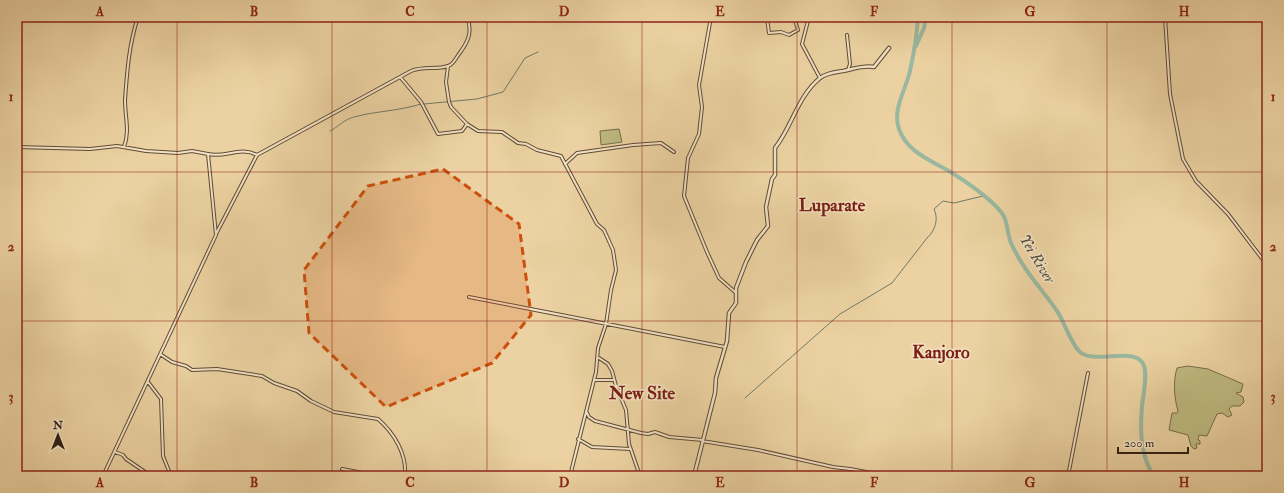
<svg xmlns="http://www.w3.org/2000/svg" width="1284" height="493" font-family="'IM FELL Double Pica',serif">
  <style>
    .green { fill: #beba80; stroke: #766c4a }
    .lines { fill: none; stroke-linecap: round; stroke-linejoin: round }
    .stream { stroke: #6f7b68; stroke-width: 1 }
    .river { stroke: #9ab8a0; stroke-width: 4 }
    .minor-casing { stroke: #5e4c38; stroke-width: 4 }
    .tertiary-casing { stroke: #5e4c38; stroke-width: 4.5 }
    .minor { stroke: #f3e2c3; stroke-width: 2 }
    .tertiary { stroke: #f3e2c3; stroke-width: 2.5 }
    .marked { fill: #cc500d; fill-opacity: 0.2; stroke: #cc500d; stroke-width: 3; stroke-dasharray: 8 5; stroke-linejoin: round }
    .grid { fill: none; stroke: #8f2418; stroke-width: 1; stroke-opacity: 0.55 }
    .labels { text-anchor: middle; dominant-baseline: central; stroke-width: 3; stroke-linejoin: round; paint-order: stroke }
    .water-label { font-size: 15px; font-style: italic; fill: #4e4d3f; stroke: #f3e2c3 }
    .district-label { font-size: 18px; font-weight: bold; fill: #7a1f14; stroke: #f3e2c3 }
    .neatline { fill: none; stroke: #8f2418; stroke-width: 1.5 }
    .grid-label { font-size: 13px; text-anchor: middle; font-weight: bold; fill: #8f2418 }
  </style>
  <rect width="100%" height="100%" fill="#ecd2a2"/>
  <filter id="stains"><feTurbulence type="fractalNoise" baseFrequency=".005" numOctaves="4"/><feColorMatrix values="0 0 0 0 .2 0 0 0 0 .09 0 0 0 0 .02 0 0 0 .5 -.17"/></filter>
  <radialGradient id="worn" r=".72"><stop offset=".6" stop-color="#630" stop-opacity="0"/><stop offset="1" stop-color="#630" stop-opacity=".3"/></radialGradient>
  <path class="green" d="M 619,129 L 622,142 L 601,145 L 600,131 Z
    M 1188,366 L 1208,369 L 1243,384 L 1241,392 L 1236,393 L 1243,397 L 1244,402 L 1240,406 L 1232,406 L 1229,409 L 1232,415 L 1228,417 L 1222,413 L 1217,414 L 1207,436 L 1199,435 L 1198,440 L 1200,441 L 1200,444 L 1196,444 L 1197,448 L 1194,449 L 1191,446 L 1188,435 L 1169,430 L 1172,413 L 1177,413 L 1178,411 C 1174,398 1173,381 1177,368 Z"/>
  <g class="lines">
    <path class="stream" d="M 424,104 L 477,99 L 503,92 L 525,58 L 538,52
      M 330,131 C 338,127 345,119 354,117 C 376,111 399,111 421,104
      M 745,398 L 840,314 L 892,283 L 927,238 C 935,231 939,219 934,209 L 943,201 L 954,203 L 983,196"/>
    <path class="river" d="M 918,17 C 917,35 914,53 910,71 C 906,89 892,110 899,129 C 907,152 930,160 949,171 C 964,180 990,198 1001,212 C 1008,219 1007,234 1011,243 C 1022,268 1040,287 1055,308 C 1064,320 1069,340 1079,351 C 1092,365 1131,347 1142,362 C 1149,370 1143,396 1142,406 C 1140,430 1140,456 1154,476
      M 916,46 L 924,28 L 926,17"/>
    <defs>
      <path id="minor" d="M 711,17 L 699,85 L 702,107 L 699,134 L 688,158 L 684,196 L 707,252 L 719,278 L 735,292
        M 809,17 L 802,44 L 820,78
        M 1165,17 L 1170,94 L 1183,159 L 1196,181 L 1228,214 L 1267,265
        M 767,18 L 769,33 L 781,32 L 789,35 L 798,30 L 794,17 L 799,17
        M 847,35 L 850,64 L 848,70
        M 448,66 L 446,82 L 449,102 L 451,107 L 467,124 L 478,131 L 502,132 L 518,143 L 526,144 L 537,150 L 561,156 L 597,224 L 604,230 L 613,250 L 616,270 L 611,290 L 606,324 L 598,348 L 596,372 L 570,476
        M 401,78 L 421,102 L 438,134 L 462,131 L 467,124
        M 17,147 L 90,149 L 117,146 L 146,151 L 178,153 L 192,151 L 208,154 L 216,235 L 103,476
        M 124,147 C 130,131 125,117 125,100 C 127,72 129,44 138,17
        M 208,154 C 226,158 240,146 257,155
        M 565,164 L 577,153 L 633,145 L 661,143 L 674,152
        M 216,234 L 257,155 L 411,71 C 423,66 437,70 448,66 C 454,64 455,59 459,54 C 468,42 473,32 467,17
        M 469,297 L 725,347
        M 160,354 L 172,362 L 186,366 L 192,370 L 217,369 L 262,376 L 274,383 L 297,391 L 311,401 L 334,412 L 378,419 C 394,433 407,454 405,476
        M 599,358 L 608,364 L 612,371 L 616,386 L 626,410 L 629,444 L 640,476
        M 594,380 L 614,380
        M 148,382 L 161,399 L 163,456 L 171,476
        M 17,403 L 20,403
        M 586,411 L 589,417 L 595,421 L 641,433 L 648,434 L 655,432 L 669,437 L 703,440
        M 578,439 L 592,447 L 630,449
        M 702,441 L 758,450 L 833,467 L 850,469 L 888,476
        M 115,452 L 123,455 L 126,459 L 151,476
        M 342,469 L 379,476
        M 1068,476 L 1088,373"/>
      <path id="tertiary" d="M 694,476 L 715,393 L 716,378 L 727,341 L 729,313 L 736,303 L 736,288 L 746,262 L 757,240 L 768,226 L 766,207 L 772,179 L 775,175 L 775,148 C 792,127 797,97 820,78 C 826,73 836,72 843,71 C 854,69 863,65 874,67 L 889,48"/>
    </defs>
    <use href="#minor" class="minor-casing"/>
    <use href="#tertiary" class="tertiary-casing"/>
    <use href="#minor" class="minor"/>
    <use href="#tertiary" class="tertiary"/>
  </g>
  <path class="marked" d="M 443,169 L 519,224 L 531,315 L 492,363 L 386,407 L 309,333 L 304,270 L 368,186 Z"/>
  <path class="grid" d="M 177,17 L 177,476M 332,17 L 332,476M 487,17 L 487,476M 642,17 L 642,476M 797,17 L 797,476M 952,17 L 952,476M 1107,17 L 1107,476M 17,172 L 1267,172M 17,321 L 1267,321"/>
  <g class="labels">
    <g class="water-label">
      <text transform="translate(1037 259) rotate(59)">Yei River</text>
    </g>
    <g class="district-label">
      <text x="832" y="205">Luparate</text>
      <text x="941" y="352">Kanjoro</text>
      <text x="642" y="393">New Site</text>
    </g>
  </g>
  <rect width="1284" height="493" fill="none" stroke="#ecd2a2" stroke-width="44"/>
  <g transform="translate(58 435)" stroke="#f3e2c3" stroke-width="3" paint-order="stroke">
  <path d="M0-3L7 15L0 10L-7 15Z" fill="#2e1f15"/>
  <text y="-6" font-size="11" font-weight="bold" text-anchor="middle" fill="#2e1f15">N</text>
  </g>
  <path d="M1118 447v6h70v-6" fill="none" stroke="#2e1f15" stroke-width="2"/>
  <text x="1124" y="447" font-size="12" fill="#2e1f15" stroke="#f3e2c3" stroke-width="3" paint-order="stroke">200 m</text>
  <rect x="22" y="22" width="1240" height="449" class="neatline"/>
  <g class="grid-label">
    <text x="100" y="16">A</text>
    <text x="254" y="16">B</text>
    <text x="410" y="16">C</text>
    <text x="564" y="16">D</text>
    <text x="720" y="16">E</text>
    <text x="874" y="16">F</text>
    <text x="1030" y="16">G</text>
    <text x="1184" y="16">H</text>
    <text x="11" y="101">1</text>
    <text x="1273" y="101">1</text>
    <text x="11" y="251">2</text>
    <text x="1273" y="251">2</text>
    <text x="11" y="401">3</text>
    <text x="1273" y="401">3</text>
    <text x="100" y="487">A</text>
    <text x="254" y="487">B</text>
    <text x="410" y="487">C</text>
    <text x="564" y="487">D</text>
    <text x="720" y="487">E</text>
    <text x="874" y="487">F</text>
    <text x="1030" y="487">G</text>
    <text x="1184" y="487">H</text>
  </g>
  <rect width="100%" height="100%" filter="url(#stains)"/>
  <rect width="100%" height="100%" fill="url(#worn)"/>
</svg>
